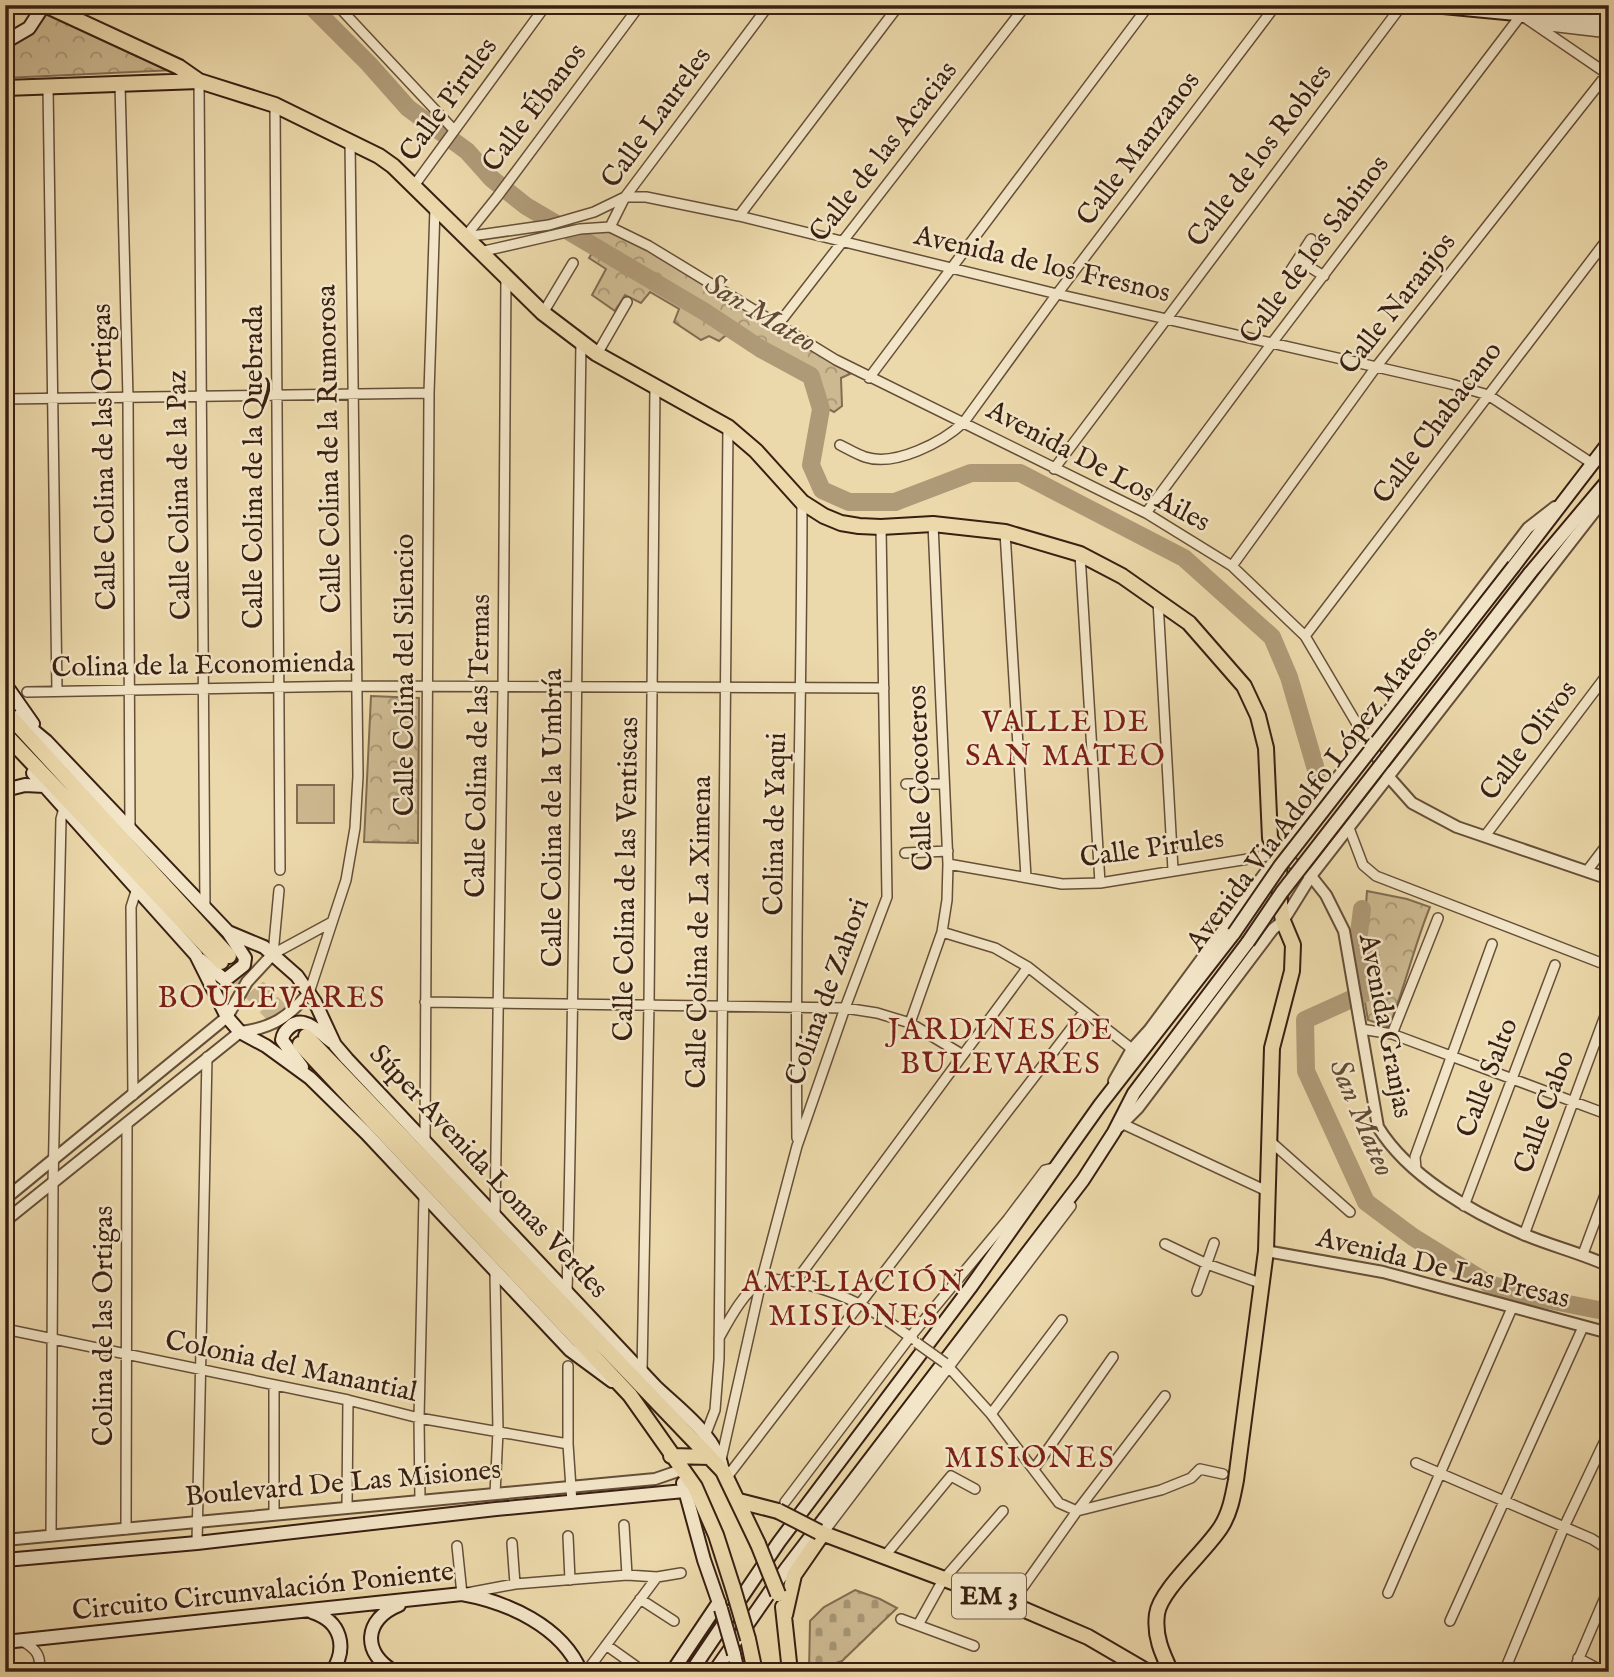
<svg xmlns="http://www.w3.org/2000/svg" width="1614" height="1677" font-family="'IM FELL English',serif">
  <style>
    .cemetery { fill: url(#cemetery-stones); stroke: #826c52; stroke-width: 2 }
    .park { fill: url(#park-crowns); stroke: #826c52; stroke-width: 2 }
    .garden { fill: #cdb991; stroke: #826c52; stroke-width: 2 }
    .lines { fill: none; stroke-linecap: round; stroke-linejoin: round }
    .river { stroke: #af9a77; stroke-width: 18 }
    .primary-tunnel { stroke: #c8b48c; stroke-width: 14; stroke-dasharray: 14 7; stroke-linecap: butt }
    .minor-casing { stroke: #654e38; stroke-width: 12 }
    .tertiary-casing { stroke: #654e38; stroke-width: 14 }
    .secondary-casing { stroke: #381f12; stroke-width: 16 }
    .primary-casing { stroke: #381f12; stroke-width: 18 }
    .minor { stroke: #f3e6c8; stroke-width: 9 }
    .tertiary { stroke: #f3e6c8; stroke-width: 10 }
    .secondary { stroke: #f3e6c8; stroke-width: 12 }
    .primary { stroke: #ecd9ab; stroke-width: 14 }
    .minor-bridge-casing { stroke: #654e38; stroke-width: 12; stroke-linecap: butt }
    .secondary-bridge-casing { stroke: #381f12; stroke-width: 16; stroke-linecap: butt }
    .primary-bridge-casing { stroke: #381f12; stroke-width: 18; stroke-linecap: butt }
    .minor-bridge { stroke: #f3e6c8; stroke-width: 9 }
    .secondary-bridge { stroke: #f3e6c8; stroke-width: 12 }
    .primary-bridge { stroke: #ecd9ab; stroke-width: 14 }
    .labels { text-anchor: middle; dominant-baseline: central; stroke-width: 5; stroke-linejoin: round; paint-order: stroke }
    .shield { fill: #f3e6c8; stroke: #705b49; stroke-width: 2 }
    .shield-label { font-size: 26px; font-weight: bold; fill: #381f12 }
    .street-label { font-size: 28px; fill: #381f12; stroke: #f3e6c8 }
    .water-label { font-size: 30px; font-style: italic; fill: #624a35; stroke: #f3e6c8 }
    .neighbourhood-label { font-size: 30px; letter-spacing: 2px; fill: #7a1f14; stroke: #f3e6c8 }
  </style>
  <defs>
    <pattern id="cemetery-stones" width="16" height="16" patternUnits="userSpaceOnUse" patternTransform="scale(1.75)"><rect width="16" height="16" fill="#cdb991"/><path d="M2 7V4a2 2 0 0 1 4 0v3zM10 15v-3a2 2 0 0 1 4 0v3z" fill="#a79675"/></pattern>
    <pattern id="park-crowns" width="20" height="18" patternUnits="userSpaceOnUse" patternTransform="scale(1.75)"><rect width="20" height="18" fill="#cdb991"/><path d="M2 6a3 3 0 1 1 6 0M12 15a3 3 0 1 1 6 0" fill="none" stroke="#a79675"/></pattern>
  </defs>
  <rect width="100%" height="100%" fill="#ecd9ab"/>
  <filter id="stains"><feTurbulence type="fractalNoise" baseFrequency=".00286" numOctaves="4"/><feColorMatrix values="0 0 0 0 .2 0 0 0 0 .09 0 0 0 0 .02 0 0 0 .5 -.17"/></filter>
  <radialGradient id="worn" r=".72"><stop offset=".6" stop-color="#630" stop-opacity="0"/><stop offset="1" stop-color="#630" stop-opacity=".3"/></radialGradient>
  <path class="cemetery" d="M 855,1590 L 880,1599 L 897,1608 L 842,1661 L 809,1672 L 810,1621 L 824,1607 Z"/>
  <path class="park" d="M 48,12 L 175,70 L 5,78 L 5,48 L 36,29 Z
    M 610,227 L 836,360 L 850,374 L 841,378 L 842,406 L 834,412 L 823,406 L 814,374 L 762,353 L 730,332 L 719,341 L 709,336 L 701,340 L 674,322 L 679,309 L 650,292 L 641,303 L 625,295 L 615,311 L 592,295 L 606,269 L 589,258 L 594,250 L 573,234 Z
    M 371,696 L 419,698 L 418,843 L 364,842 Z
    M 1367,891 L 1407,899 L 1430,907 C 1414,946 1405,987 1389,1027 L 1368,1020 L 1364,997 L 1369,992 L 1364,931 Z"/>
  <path class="garden" d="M 297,785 L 334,785 L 334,823 L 297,823 Z"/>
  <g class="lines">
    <path class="river" d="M 310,5 L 369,64 L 408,108 L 467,151 L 492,179 L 526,206 L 705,312 L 761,349 L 811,376 L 821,409 L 811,465 L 822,490 L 849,502 L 895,502 L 971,473 L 1020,473 L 1184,558 L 1272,637 L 1289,677 L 1317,773
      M 1362,909 L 1358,941 L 1367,992 L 1305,1020 L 1306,1071 L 1366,1202 L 1413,1237 L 1489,1284 L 1533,1297 L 1609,1312"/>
    <path class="primary-tunnel" d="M 229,956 L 306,1036
      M 221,962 L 300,1044"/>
    <defs>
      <path id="minor" d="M 337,5 L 454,130
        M 1541,25 L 1609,33
        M 199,81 L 205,908
        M 120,84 L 128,398 L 130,830
        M 48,87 L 57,691
        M 275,105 L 280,870
        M 413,187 L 546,5
        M 739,216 L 899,5
        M 610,227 L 625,197 L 769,5
        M 465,237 L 549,225 L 594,212 L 625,197 L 646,197 L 739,216 L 1057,294 L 1451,384 L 1488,395 L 1593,464
        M 465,237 L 497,197 L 640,5
        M 480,252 L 580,229 L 610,227 L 649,246 L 836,360 L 1146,513 L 1232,566 L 1305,636 L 1367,741
        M 1298,260 L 1324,276
        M 1289,273 L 1311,239
        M 543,313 L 573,263
        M 777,326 L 1026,5
        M 597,354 L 627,302
        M 869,378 L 1149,5
        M 5,399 L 429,393
        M 840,445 C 848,449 856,454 865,457 C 895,467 943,442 964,422 L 1057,294 L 1276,5
        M 1054,469 L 1402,5
        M 1146,513 L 1272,343 L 1521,15 L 1609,75
        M 1005,532 L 1026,877
        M 1080,554 L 1100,883
        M 1232,566 L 1376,367 L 1607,74
        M 1158,601 L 1173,870
        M 1305,636 L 1609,237
        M 27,692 L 355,686 L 884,688
        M 906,784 L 944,784
        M 1349,828 L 1363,865 L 1376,876 L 1609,966
        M 1485,836 L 1609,672
        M 905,853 L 948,851
        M 948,864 L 1062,884 L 1100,883 L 1279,854
        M 1587,871 L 1609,842
        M 942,932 L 995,948 L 1028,967 L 1132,1049
        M 273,954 L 332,922
        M 273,954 L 279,890
        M 309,993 L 346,880 L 355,828 L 358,776 L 350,141
        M 425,1002 L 845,1008 L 877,1013 L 910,1023 L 963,1055
        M 910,1023 L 942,932 L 947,900 L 948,864 L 933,524
        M 1361,1029 L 1392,1034 L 1609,1115
        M 1392,1034 L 1438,918
        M 133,1095 L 131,907 L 137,888
        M 1123,1124 L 1269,1192
        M 797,1138 C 794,926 802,714 802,502
        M 1270,1141 L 1350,1212
        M 425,1143 L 429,393 L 435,208
        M 1416,1169 L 1415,1157 L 1492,944
        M 1464,1206 L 1555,965
        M 495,1216 L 503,686 L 506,276
        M 1524,1235 L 1609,1005
        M 1165,1244 L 1207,1264 L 1260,1283
        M 1583,1254 L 1609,1184
        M 495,1273 L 498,1431 L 495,1494
        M 796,1281 L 1028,967
        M 1197,1291 L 1214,1243
        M 567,1292 C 575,976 576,659 581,343
        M 5,1329 L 348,1400 L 419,1418 L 568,1444
        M 719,1338 C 728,1322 744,1291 761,1282 C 780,1272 840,1294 859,1304 C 878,1313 896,1327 913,1339
        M 946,1364 L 991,1414 L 1059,1503 L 1077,1511 L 1161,1490 L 1191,1478 L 1200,1469 L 1223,1474
        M 568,1366 L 568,1444 L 572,1503
        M 642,1372 L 649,1004 L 655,385
        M 991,1414 L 1062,1320
        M 705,1436 L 715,1410 L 719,1359 L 728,427
        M 721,1460 L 761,1282 L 797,1146 L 845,1008 L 887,897 L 881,527
        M 1416,1463 L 1592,1539 L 1609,1550
        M 1034,1469 L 1113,1357
        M 727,1477 L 1084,1012
        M 420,1500 L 419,1418 L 424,1196
        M 785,1502 L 910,1337 L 1008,1219 L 1045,1170 L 1057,1167
        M 347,1507 L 348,1400
        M 274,1514 L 274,1385
        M 624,1525 L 627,1575
        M 126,1529 L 127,1123
        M 823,1533 L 1071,1206
        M 51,1536 L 53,1184 L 61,819 L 64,808
        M 568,1536 L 570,1580
        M 197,1543 L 207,1057
        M 512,1543 L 515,1584
        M 457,1546 L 462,1594 L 515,1584 L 627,1575 L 657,1577 L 681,1573
        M 884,1557 L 951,1476 L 975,1489
        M 1388,1593 L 1512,1308
        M 640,1599 L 674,1621
        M 1011,1604 L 1077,1511 L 1165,1396
        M 901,1619 L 974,1646
        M 1450,1621 L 1583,1327
        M 918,1625 L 943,1580 L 1003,1511
        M 22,1641 C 35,1648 43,1656 38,1672
        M 606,1645 L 644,1672
        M 1578,1658 L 1604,1672
        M 586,1672 L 657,1577
        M 1508,1672 L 1506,1667 L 1509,1660 L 1564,1527 L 1609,1432
        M 1573,1672 L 1609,1588"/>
      <path id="tertiary" d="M 1368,741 L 1388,776 L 1412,803 L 1457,827 L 1609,879
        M 1281,855 L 1311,876 L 1326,895 L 1344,931 L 1378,1127 C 1408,1176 1471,1212 1523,1234 C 1551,1246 1581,1253 1609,1266
        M 1114,1081 L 1132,1049 L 1150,1029 L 1279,854 L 1528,528 L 1555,507
        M 1119,1127 L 1138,1108 L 1273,929 L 1283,921 L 1311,876 L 1609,493
        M 5,1199 L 227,1017 L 247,982 L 273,954
        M 5,1221 L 240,1032 C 273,1028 288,1017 309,993
        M 1266,1251 L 1383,1272 L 1609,1333
        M 5,1540 L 655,1479 L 684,1469"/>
      <path id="secondary" d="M 1422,5 L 1609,23
        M 1552,5 L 1609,11
        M 5,9 L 17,5
        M 5,42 L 29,28 L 44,5
        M 1514,566 L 1609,442
        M 1530,573 L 1609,479
        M 5,684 L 33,724
        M 17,717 L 46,741 L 228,932 L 264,947 L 297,976 L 315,1002 L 335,1045 L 347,1059 L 656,1387 C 680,1410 717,1436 723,1471
        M 33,773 L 196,955 L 227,1017 L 240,1032 L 266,1046 L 310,1078 L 366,1133 L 570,1350 L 612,1381
        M 5,790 L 25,785 L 44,786
        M 201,960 L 225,980 L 244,965 L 245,958 L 228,932
        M 302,1067 L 282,1040 C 283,1034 285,1031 291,1026 C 305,1015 321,1034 332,1042
        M 683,1483 L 704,1560 L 721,1609
        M 5,1560 L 197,1543 L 496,1509 L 684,1491
        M 312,1612 C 341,1621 348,1647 332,1672
        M 5,1642 L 462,1594 C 507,1602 562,1626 581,1672
        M 734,1654 L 738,1672
        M 395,1672 C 361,1653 364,1619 399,1605
        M 672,1672 L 719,1602
        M 691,1672 L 779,1542 L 970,1288 L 1100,1105 L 1234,933
        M 714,1672 L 786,1569 L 1083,1180 L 1114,1132 L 1134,1093 L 1248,942"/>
      <path id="primary" d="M 45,5 L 179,67 L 199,81 L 275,105 L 379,156 L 393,166 L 543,313 L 597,354 L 728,427 L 756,451 L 802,502 L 824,516 L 841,523 L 859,526 L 881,527 L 933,524 L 1005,532 L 1080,554 L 1122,576 L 1189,623 L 1244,686 L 1258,716 L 1266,748 L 1270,838 L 1279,854 L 1280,904 L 1283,921 L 1293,945 L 1292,971 L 1272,1048 L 1266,1251 L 1236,1480 C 1233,1496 1230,1513 1221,1527 C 1206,1551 1160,1590 1157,1614 C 1154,1636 1162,1653 1171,1672
        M 5,88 L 199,81
        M 5,711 L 229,956
        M 5,734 L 221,962
        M 306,1036 L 723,1471 L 758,1544
        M 300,1044 L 630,1395 L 695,1487 L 716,1535 L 733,1588
        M 671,1456 L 710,1457
        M 739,1501 L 778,1511
        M 819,1532 L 1011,1604 L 1088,1637 L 1148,1672
        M 783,1607 L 790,1672
        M 785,1615 L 794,1575 L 823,1533
        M 748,1639 L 755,1672"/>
    </defs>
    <use href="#minor" class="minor-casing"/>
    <use href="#tertiary" class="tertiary-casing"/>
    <use href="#secondary" class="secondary-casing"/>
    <use href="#primary" class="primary-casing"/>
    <use href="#minor" class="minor"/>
    <use href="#tertiary" class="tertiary"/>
    <use href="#secondary" class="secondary"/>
    <use href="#primary" class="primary"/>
    <defs>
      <path id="minor-bridge" d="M 917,1343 L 945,1363"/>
      <path id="secondary-bridge" d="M 1234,933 L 1280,866 L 1514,566
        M 1248,942 L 1282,892 L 1530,573
        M 721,1609 L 734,1654"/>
      <path id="primary-bridge" d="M 778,1511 L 819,1532
        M 758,1544 L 778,1594
        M 733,1588 L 748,1639"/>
    </defs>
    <use href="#minor-bridge" class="minor-bridge-casing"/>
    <use href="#secondary-bridge" class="secondary-bridge-casing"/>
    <use href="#primary-bridge" class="primary-bridge-casing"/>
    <use href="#minor-bridge" class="minor-bridge"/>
    <use href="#secondary-bridge" class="secondary-bridge"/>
    <use href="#primary-bridge" class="primary-bridge"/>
  </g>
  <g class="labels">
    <rect class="shield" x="952" y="1573.5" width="74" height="45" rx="5"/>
    <g class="shield-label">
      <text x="989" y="1596">EM 3</text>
    </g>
    <g class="street-label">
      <text transform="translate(449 100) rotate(-54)">Calle Pirules</text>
      <text transform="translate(535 108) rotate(-53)">Calle Ébanos</text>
      <text transform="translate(657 118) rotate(-54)">Calle Laureles</text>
      <text transform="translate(1139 149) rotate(-53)">Calle Manzanos</text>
      <text transform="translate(884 152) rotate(-52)">Calle de las Acacias</text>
      <text transform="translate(1260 156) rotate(-53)">Calle de los Robles</text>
      <text transform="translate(1315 250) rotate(-53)">Calle de los Sabinos</text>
      <text transform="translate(1042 265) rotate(13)">Avenida de los Fresnos</text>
      <text transform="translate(1398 304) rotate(-52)">Calle Naranjos</text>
      <text transform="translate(1438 423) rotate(-53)">Calle Chabacano</text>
      <text transform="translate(330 449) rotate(-91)">Calle Colina de la Rumorosa</text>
      <text transform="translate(105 457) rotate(-91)">Calle Colina de las Ortigas</text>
      <text transform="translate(254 467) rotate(-90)">Calle Colina de la Quebrada</text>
      <text transform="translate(1098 467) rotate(28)">Avenida De Los Ailes</text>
      <text transform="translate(180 495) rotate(-91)">Calle Colina de la Paz</text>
      <text transform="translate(203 666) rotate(-1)">Colina de la Economienda</text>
      <text transform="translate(405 675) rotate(-90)">Calle Colina del Silencio</text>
      <text transform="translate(1529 741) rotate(-53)">Calle Olivos</text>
      <text transform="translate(479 746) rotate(-89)">Calle Colina de las Termas</text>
      <text transform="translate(921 778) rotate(-92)">Calle Cocoteros</text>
      <text transform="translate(1313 789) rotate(-53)">Avenida Via Adolfo López Mateos</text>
      <text transform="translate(553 818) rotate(-90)">Calle Colina de la Umbría</text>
      <text transform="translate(776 824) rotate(-89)">Colina de Yaqui</text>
      <text transform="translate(1152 849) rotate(-8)">Calle Pirules</text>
      <text transform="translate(627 879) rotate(-89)">Calle Colina de las Ventiscas</text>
      <text transform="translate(700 932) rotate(-89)">Calle Colina de La Ximena</text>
      <text transform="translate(828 992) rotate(-70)">Colina de Zahori</text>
      <text transform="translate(1385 1026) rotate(79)">Avenida Granjas</text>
      <text transform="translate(1488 1078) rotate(-69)">Calle Salto</text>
      <text transform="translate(1545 1112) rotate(-70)">Calle Cabo</text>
      <text transform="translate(488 1172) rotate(47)">Súper Avenida Lomas Verdes</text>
      <text transform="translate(1443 1269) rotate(14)">Avenida De Las Presas</text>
      <text transform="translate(104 1326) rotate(-90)">Colina de las Ortigas</text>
      <text transform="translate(291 1367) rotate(12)">Colonia del Manantial</text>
      <text transform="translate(343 1484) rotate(-5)">Boulevard De Las Misiones</text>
      <text transform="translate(263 1592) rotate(-6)">Circuito Circunvalación Poniente</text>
    </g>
    <g class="water-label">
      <text transform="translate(760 314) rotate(31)">San Mateo</text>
      <text transform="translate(1361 1118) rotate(67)">San Mateo</text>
    </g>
    <g class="neighbourhood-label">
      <text x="1066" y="723">VALLE DE<tspan x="1066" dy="34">SAN MATEO</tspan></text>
      <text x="272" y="999">BOULEVARES</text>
      <text x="1001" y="1031">JARDINES DE<tspan x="1001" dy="34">BULEVARES</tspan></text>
      <text x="854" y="1283">AMPLIACIÓN<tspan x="854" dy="34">MISIONES</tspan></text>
      <text x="1030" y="1459">MISIONES</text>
    </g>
  </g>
  <rect width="1614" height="1677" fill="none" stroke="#ecd9ab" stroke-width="28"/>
  <rect x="7" y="7" width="1600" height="1663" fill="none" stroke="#381f12" stroke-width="3.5"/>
  <rect x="14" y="14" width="1586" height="1649" fill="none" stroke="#381f12" stroke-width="2"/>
  <rect width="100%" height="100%" filter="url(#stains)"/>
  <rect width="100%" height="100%" fill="url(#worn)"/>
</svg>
